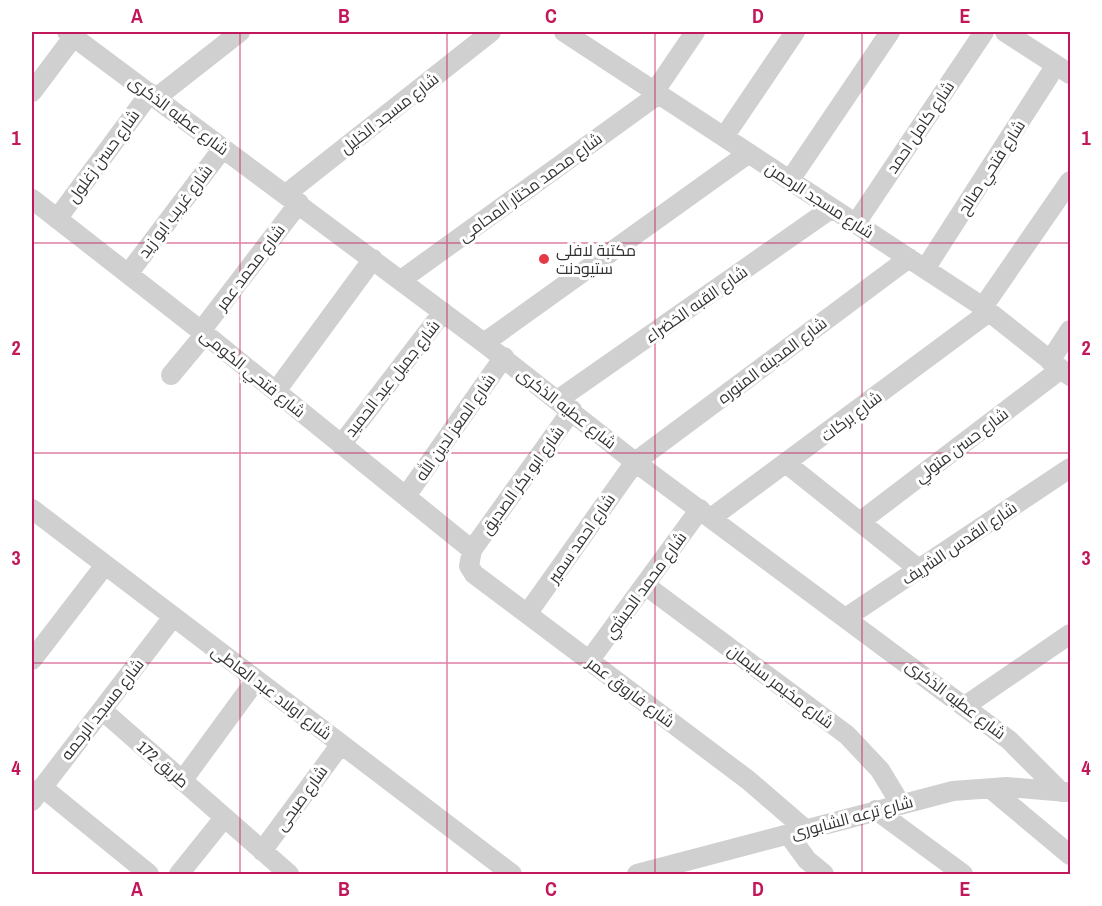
<svg xmlns="http://www.w3.org/2000/svg" width="1102" height="906" font-family="'Archivo Narrow',Cairo,sans-serif">
  <style>
    .lines { fill: none; stroke-linecap: round; stroke-linejoin: round }
    .street { stroke: #d0d0d0; stroke-width: 20 }
    .grid { fill: none; stroke: #c2185b; stroke-width: 1.5; stroke-opacity: 0.55 }
    .poi-dot { fill: #e63946; stroke: #fff; stroke-width: 2 }
    .labels { text-anchor: middle; dominant-baseline: central; stroke-width: 6; stroke-linejoin: round; paint-order: stroke }
    .street-label { font-size: 16px; fill: #333; stroke: #fff }
    .poi-label { font-size: 16px; fill: #333; stroke: #fff; text-anchor: start }
    .neatline { fill: none; stroke: #c2185b; stroke-width: 2 }
    .grid-label { font-size: 20px; text-anchor: middle; font-weight: bold; fill: #c2185b }
  </style>
  <rect width="100%" height="100%" fill="#fff"/>
  <g class="lines">
    <path class="street" d="M 67,32 L 484,343 L 635,462 L 1009,740 L 1061,792
      M 564,32 L 983,307 L 1070,376
      M 1005,32 L 1070,74
      M 655,91 L 695,32
      M 32,92 L 74,36
      M 156,98 L 240,32
      M 724,137 L 795,32
      M 790,180 L 890,32
      M 286,194 L 491,32
      M 32,199 L 205,334 L 472,550
      M 57,219 L 150,93
      M 856,223 L 984,32
      M 925,269 L 1056,65
      M 128,274 L 223,148
      M 401,280 L 659,94
      M 983,307 L 1070,181
      M 201,331 L 299,203
      M 484,343 L 749,153
      M 1050,361 L 1070,330
      M 171,375 L 205,334
      M 276,391 L 373,259
      M 559,399 L 832,208
      M 572,410 L 472,550 L 469,566 L 474,574 L 748,780 L 805,829
      M 341,445 L 443,312
      M 787,464 L 920,570
      M 406,496 L 504,357
      M 32,509 L 512,874
      M 711,518 L 989,312
      M 861,521 L 1061,369
      M 645,585 L 847,735 L 880,770 L 900,803
      M 527,614 L 635,462 L 909,258
      M 847,617 L 1070,468
      M 32,660 L 105,565
      M 589,661 L 700,509
      M 965,706 L 1070,634
      M 102,710 L 289,874
      M 182,781 L 256,680
      M 42,787 L 149,874
      M 991,789 L 1070,855
      M 32,801 L 173,617
      M 876,810 L 963,874
      M 788,834 L 807,860 L 824,874
      M 262,851 L 341,744
      M 179,874 L 224,818
      M 637,874 L 953,791 L 1007,787 L 1067,792"/>
  </g>
  <path class="grid" d="M 240,32 L 240,874M 447,32 L 447,874M 655,32 L 655,874M 862,32 L 862,874M 32,243 L 1070,243M 32,453 L 1070,453M 32,663 L 1070,663"/>
  <circle class="poi-dot" cx="544" cy="259" r="6"/>
  <g class="labels">
    <g class="street-label">
      <text transform="translate(389 113) rotate(-38)">شارع مسجد الخليل</text>
      <text transform="translate(179 115) rotate(37)">شارع عطيه الذكرى</text>
      <text transform="translate(920 127) rotate(-56)">شارع كامل احمد</text>
      <text transform="translate(103 156) rotate(-54)">شارع حسن زغلول</text>
      <text transform="translate(991 167) rotate(-57)">شارع فتحي صالح</text>
      <text transform="translate(530 187) rotate(-36)">شارع محمد مختار المحامى</text>
      <text transform="translate(820 200) rotate(33)">شارع مسجد الرحمن</text>
      <text transform="translate(175 211) rotate(-53)">شارع غريب ابو زيد</text>
      <text transform="translate(250 267) rotate(-53)">شارع محمد عمر</text>
      <text transform="translate(696 304) rotate(-35)">شارع القبه الخضراء</text>
      <text transform="translate(772 360) rotate(-37)">شارع المدينه المنوره</text>
      <text transform="translate(253 373) rotate(39)">شارع فتحي الكومى</text>
      <text transform="translate(392 378) rotate(-52)">شارع جميل عبد الحميد</text>
      <text transform="translate(567 408) rotate(38)">شارع عطيه الذكرى</text>
      <text transform="translate(851 416) rotate(-37)">شارع بركات</text>
      <text transform="translate(455 427) rotate(-55)">شارع المعز لدين الله</text>
      <text transform="translate(961 445) rotate(-37)">شارع حسن متولي</text>
      <text transform="translate(522 480) rotate(-54)">شارع ابو بكر الصديق</text>
      <text transform="translate(581 538) rotate(-55)">شارع احمد سمير</text>
      <text transform="translate(959 543) rotate(-34)">شارع القدس الشريف</text>
      <text transform="translate(645 585) rotate(-54)">شارع محمد الحبشي</text>
      <text transform="translate(781 686) rotate(37)">شارع مخيمر سليمان</text>
      <text transform="translate(272 692) rotate(37)">شارع اولاد عبد العاطى</text>
      <text transform="translate(631 692) rotate(37)">شارع فاروق عمر</text>
      <text transform="translate(956 699) rotate(37)">شارع عطيه الذكرى</text>
      <text transform="translate(102 709) rotate(-52)">شارع مسجد الرحمه</text>
      <text transform="translate(163 764) rotate(41)">طريق 172</text>
      <text transform="translate(301 798) rotate(-54)">شارع صبحى</text>
      <text transform="translate(852 817) rotate(-15)">شارع ترعه الشابورى</text>
    </g>
    <g class="poi-label">
      <text x="556" y="250">مكتبة لافلى<tspan x="556" dy="18">ستيودنت</tspan></text>
    </g>
  </g>
  <rect width="1102" height="906" fill="none" stroke="#ffffff" stroke-width="66"/>
  <rect x="33" y="33" width="1036" height="840" class="neatline"/>
  <g class="grid-label">
    <text x="137" y="23">A</text>
    <text x="344" y="23">B</text>
    <text x="551" y="23">C</text>
    <text x="758" y="23">D</text>
    <text x="965" y="23">E</text>
    <text x="16" y="145">1</text>
    <text x="1086" y="145">1</text>
    <text x="16" y="355">2</text>
    <text x="1086" y="355">2</text>
    <text x="16" y="565">3</text>
    <text x="1086" y="565">3</text>
    <text x="16" y="775">4</text>
    <text x="1086" y="775">4</text>
    <text x="137" y="896">A</text>
    <text x="344" y="896">B</text>
    <text x="551" y="896">C</text>
    <text x="758" y="896">D</text>
    <text x="965" y="896">E</text>
  </g>
</svg>
